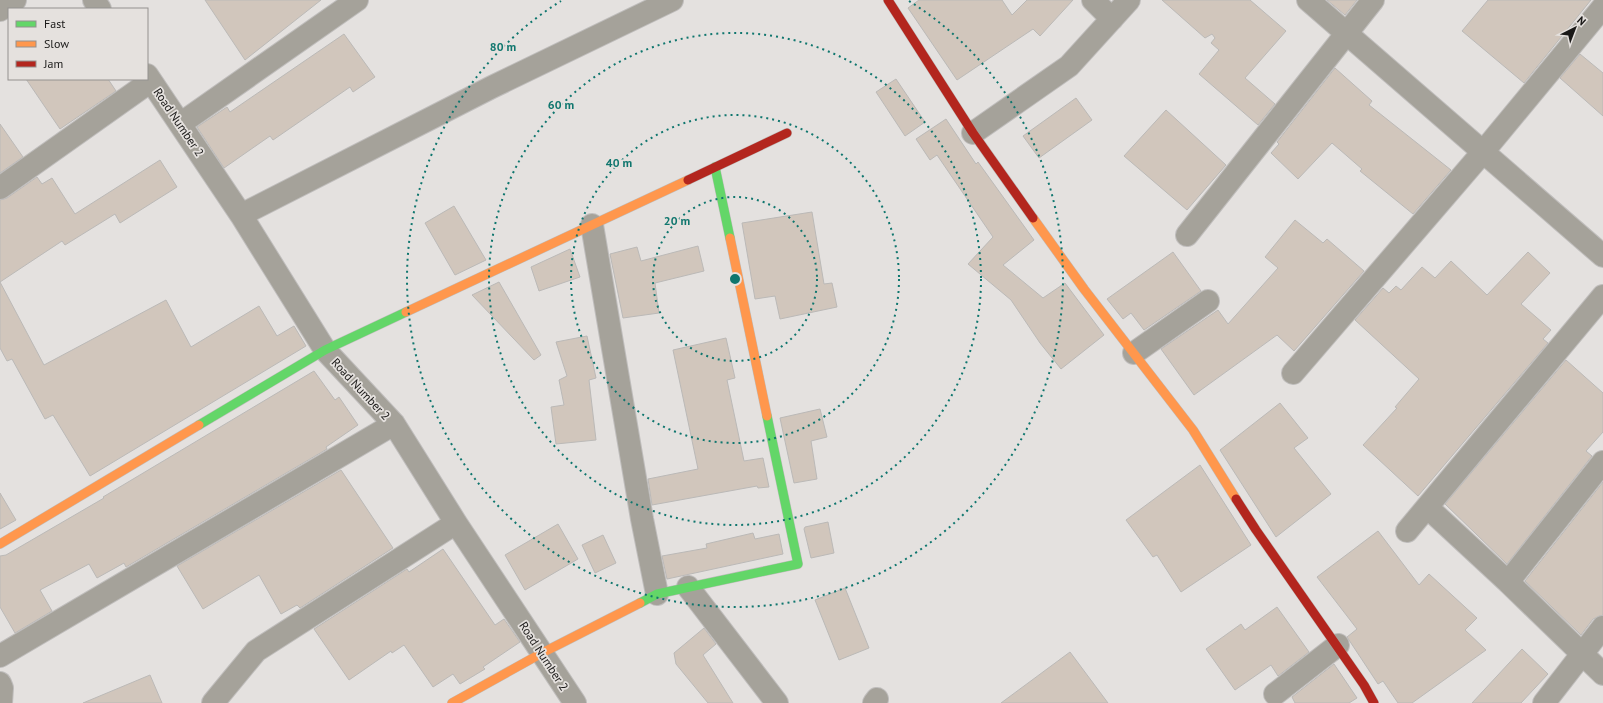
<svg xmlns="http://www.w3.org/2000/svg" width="1603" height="703" font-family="'PT Sans',sans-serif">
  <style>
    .building { fill: #d1c6bc; stroke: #bbb9b7 }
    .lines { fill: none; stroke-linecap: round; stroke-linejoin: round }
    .street-casing { stroke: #bfbdbc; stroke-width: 24 }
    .fast-casing { stroke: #bfbdbc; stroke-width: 10 }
    .slow-casing { stroke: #bfbdbc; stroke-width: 10 }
    .jam-casing { stroke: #bfbdbc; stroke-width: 10 }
    .street { stroke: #a5a29a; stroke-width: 22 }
    .fast { stroke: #63d668; stroke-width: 9 }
    .slow { stroke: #ff974d; stroke-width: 9 }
    .jam { stroke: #b3261e; stroke-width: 9 }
    .ring { fill: none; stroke: #0f766e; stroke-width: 2; stroke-dasharray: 2 4 }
    .labels { text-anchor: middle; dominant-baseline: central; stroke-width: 3.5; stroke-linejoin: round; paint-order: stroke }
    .street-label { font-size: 12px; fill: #1a1918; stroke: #e5e1de }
    .centre { fill: #0f766e; stroke: #e5e1de; stroke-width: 2 }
    .ring-label { font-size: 12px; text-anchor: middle; font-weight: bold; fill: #0f766e; stroke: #e5e1de; stroke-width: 3.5; stroke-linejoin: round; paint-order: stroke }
  </style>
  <rect width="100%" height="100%" fill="#e4e1df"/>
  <path class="building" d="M 205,0 L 321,0 L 245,60 Z
    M 919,0 L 1002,0 L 1012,15 L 1027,0 L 1073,0 L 1040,36 L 1033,29 L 957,80 L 908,8 Z
    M 1162,0 L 1250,0 L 1286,31 L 1245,78 L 1275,104 L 1258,125 L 1199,74 L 1219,50 L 1211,43 L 1215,38 L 1212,34 L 1205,38 Z
    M 1327,0 L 1357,0 L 1345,15 Z
    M 1488,0 L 1591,0 L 1524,83 L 1462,31 Z
    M 344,34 L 375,77 L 353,92 L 350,87 L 273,140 L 270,136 L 224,168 L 197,127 L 227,107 L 230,112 Z
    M 1580,54 L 1603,73 L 1603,116 L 1560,78 Z
    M 1335,68 L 1372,101 L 1369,105 L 1451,170 L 1413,214 L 1360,171 L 1362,169 L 1332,143 L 1298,179 L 1271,153 L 1279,144 L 1277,142 Z
    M 26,79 L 108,79 L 116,91 L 60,129 Z
    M 896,79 L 925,122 L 905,136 L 876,92 Z
    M 1076,98 L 1092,120 L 1039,158 L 1023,136 Z
    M 1166,110 L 1226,165 L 1187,210 L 1124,156 Z
    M 946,119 L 976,164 L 978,162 L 1034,240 L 1003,265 L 1043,298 L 1065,283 L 1104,335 L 1061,369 L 1040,343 L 1011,300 L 968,264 L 993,237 L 937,155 L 930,160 L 916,139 Z
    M 0,124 L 23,157 L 0,173 Z
    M 160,160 L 177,187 L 120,223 L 115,214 L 65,245 L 62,241 L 0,282 L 44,365 L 166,300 L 191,347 L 259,306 L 277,336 L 294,326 L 306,346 L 90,476 L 53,415 L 45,419 L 12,359 L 7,361 L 0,348 L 0,200 L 7,198 L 37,177 L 42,184 L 52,178 L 75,214 Z
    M 454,206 L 486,260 L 455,275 L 425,223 Z
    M 812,212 L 824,284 L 832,283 L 837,307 L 780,319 L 775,296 L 755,299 L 742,223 Z
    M 1295,220 L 1323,243 L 1327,239 L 1364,271 L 1294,351 L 1277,335 L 1194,395 L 1161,349 L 1218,310 L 1228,324 L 1278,268 L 1265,257 Z
    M 698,246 L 704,271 L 655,283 L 659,313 L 623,318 L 610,254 L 637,247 L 641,261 Z
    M 570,249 L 580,277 L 539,291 L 531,267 Z
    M 1173,252 L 1201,291 L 1144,330 L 1131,313 L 1123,319 L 1107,299 Z
    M 1528,252 L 1550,273 L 1521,304 L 1551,330 L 1543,339 L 1548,343 L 1418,496 L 1363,445 L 1397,408 L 1395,407 L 1419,379 L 1355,320 L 1383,288 L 1389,293 L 1396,286 L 1401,290 L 1422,267 L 1435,278 L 1451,261 L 1487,295 Z
    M 499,282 L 541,355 L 534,360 L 472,295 Z
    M 587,336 L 596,378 L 589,380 L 596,440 L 556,444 L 551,407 L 564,405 L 559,380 L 567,376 L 556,342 Z
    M 726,338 L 735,378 L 727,380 L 744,461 L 763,458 L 769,487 L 758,488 L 757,486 L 652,505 L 648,479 L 698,469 L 673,350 Z
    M 1566,360 L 1603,393 L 1603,432 L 1586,451 L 1592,456 L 1507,564 L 1445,504 Z
    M 314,371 L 335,400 L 339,397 L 358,425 L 326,447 L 327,449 L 126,567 L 124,563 L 97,578 L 89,564 L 40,590 L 52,611 L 15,633 L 0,607 L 0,556 L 6,555 L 104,498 L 103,497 Z
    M 1280,403 L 1308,438 L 1294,448 L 1331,494 L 1276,537 L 1220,450 Z
    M 820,409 L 827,437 L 811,441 L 817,479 L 794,483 L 780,418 Z
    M 1200,465 L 1251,545 L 1181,592 L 1157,555 L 1153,557 L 1126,520 Z
    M 341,470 L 393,548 L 300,608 L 297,605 L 281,614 L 259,575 L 203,609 L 177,566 Z
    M 1603,482 L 1603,615 L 1593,619 L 1581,635 L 1525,581 Z
    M 0,493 L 16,520 L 0,529 Z
    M 828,522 L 834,553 L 811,558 L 804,529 L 805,527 Z
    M 558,524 L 578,559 L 525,590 L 505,555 Z
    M 1378,531 L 1419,585 L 1429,574 L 1477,618 L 1465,630 L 1486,650 L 1412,703 L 1398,703 L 1383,681 L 1378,684 L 1347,637 L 1357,629 L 1317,577 Z
    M 753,533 L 755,539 L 779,534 L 783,554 L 667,579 L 662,556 L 707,548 L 706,544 Z
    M 603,535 L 616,563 L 595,573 L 582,545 Z
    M 443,549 L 495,625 L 504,619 L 520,642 L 483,667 L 485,669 L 460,684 L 453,674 L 433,687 L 404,645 L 392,653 L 391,651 L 349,680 L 314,629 L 407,569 L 409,572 Z
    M 845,588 L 869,648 L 839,660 L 815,600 Z
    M 1277,607 L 1309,652 L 1278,676 L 1271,665 L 1235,690 L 1206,649 L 1241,624 L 1245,630 Z
    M 704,628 L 716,644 L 703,655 L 733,703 L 708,703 L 676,664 L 674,653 Z
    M 1522,649 L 1548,674 L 1521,703 L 1472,703 Z
    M 1070,652 L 1108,703 L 1001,703 Z
    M 1334,664 L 1357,698 L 1349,703 L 1295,703 L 1292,697 Z
    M 150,675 L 162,703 L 83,703 Z"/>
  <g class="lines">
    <defs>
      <path id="street" d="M 94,0 L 100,9
        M 1093,0 L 1112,19
        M 1308,0 L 1603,256
        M 0,10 L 15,0
        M 147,75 L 241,215 L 325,350 L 394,424 L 456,523 L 575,703
        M 180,124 L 357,0
        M 973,133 L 1069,66 L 1129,0
        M 0,188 L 151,81
        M 241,215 L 492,87 L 672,0
        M 592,225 L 642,519 L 657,594
        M 1187,235 L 1373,0
        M 1134,353 L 1208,301
        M 1293,373 L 1483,152 L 1603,7
        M 1427,507 L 1508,582 L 1603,674
        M 1407,531 L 1603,296
        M 1508,582 L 1603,462
        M 688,587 L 777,703
        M 0,656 L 394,424
        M 0,683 L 2,688 L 1,703
        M 1275,694 L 1338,645
        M 213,703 L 256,651 L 456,523
        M 874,703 L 877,699
        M 1544,703 L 1603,627"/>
      <path id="fast" d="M 715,167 L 730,238
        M 199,425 L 325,350 L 406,312
        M 640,603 L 657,594 L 798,564 L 767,416"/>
      <path id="slow" d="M 1033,218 L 1084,289 L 1193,430 L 1236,499
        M 730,238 L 767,416
        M 406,312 L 688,180
        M 0,544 L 199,425
        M 452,703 L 542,653 L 640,603"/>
      <path id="jam" d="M 888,0 L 973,133 L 1033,218
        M 688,180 L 787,133
        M 1236,499 L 1256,530 L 1364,685 L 1374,703"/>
    </defs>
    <use href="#street" class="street-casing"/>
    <use href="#fast" class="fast-casing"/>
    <use href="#slow" class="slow-casing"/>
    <use href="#jam" class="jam-casing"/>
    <use href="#street" class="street"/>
    <use href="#fast" class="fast"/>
    <use href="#slow" class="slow"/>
    <use href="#jam" class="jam"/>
  </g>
  <g class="ring">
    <circle cx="735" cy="279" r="82"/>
    <circle cx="735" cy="279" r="164"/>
    <circle cx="735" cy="279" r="246"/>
    <path d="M909 1A328 328 0 1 1 561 1"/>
  </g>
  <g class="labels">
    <g class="street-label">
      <text transform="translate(179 122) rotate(56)">Road Number 2</text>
      <text transform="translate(361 389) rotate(47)">Road Number 2</text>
      <text transform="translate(544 656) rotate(57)">Road Number 2</text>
    </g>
  </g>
  <circle cx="735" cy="279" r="6" class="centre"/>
  <g class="ring-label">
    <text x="503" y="51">80 m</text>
    <text x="561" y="109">60 m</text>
    <text x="619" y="167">40 m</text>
    <text x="677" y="225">20 m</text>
  </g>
  <rect x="8" y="8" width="140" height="72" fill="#e5e1de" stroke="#94918f"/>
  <rect x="16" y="21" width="20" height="6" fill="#63d668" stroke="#94918f"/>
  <text x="44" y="28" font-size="12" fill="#1a1918">Fast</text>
  <rect x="16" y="41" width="20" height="6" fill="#ff974d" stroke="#94918f"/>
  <text x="44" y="48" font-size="12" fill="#1a1918">Slow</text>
  <rect x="16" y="61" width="20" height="6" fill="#b3261e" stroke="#94918f"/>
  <text x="44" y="68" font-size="12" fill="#1a1918">Jam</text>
  <g transform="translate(1575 28) rotate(42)" stroke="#e5e1de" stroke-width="3" paint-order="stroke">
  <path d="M0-3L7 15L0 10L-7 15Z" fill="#1a1918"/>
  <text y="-6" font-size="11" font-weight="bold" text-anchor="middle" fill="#1a1918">N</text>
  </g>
</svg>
